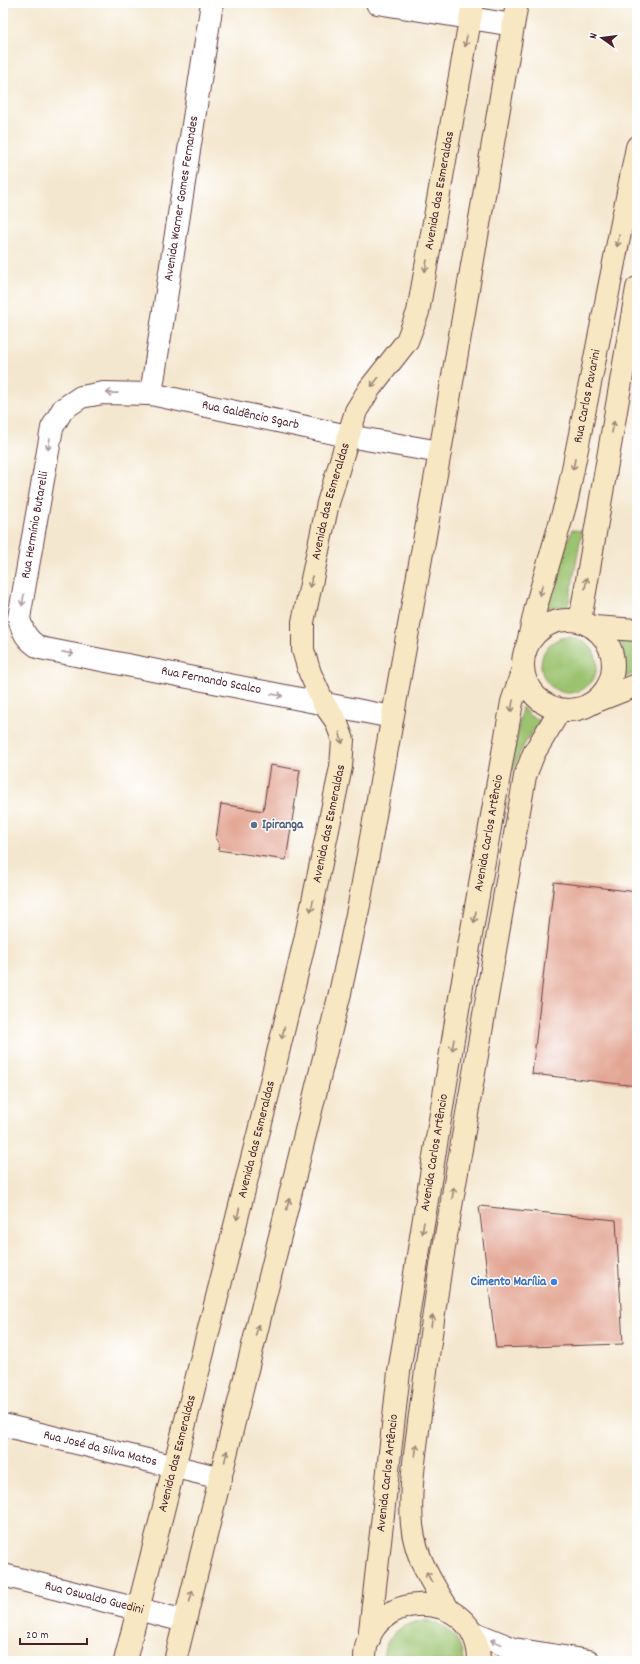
<svg xmlns="http://www.w3.org/2000/svg" width="640" height="1664" font-family="Dekko,sans-serif">
  <style>
    .green { fill: #9cc36f; stroke: #73714d }
    .building { fill: #e3a593 }
    .lines { fill: none; stroke-linecap: round; stroke-linejoin: round }
    .minor-casing { stroke: #643d44; stroke-width: 24 }
    .tertiary-casing { stroke: #643d44; stroke-width: 24 }
    .secondary-casing { stroke: #643d44; stroke-width: 24 }
    .minor { stroke: #fff; stroke-width: 22 }
    .tertiary { stroke: #fff; stroke-width: 22 }
    .secondary { stroke: #f7e8c3; stroke-width: 22 }
    .oneway { stroke: #a08477 }
    .oneway2 { stroke: #ae9aa0 }
    .service-dot { fill: #5c6f8a; stroke: #fff; stroke-width: 1.5 }
    .shop-dot { fill: #3f7fe0; stroke: #fff; stroke-width: 1.5 }
    .labels { text-anchor: middle; dominant-baseline: central; stroke-width: 3; stroke-linejoin: round; paint-order: stroke }
    .street-label { font-size: 13px; fill: #4a1f2b; stroke: #fff }
    .service-label { font-size: 13px; font-weight: bold; fill: #4e5e75; stroke: #fff; text-anchor: start }
    .shop-label { font-size: 13px; font-weight: bold; fill: #366cbe; stroke: #fff; text-anchor: end }
  </style>
  <rect width="100%" height="100%" fill="#fff"/>
  <filter id="ink" filterUnits="userSpaceOnUse"><feTurbulence type="fractalNoise" baseFrequency=".025" numOctaves="2"/><feDisplacementMap in="SourceGraphic" scale="8" xChannelSelector="R" yChannelSelector="G"/><feConvolveMatrix kernelMatrix="1 2 1 2 8 2 1 2 1" color-interpolation-filters="sRGB"/></filter>
  <filter id="wash" filterUnits="userSpaceOnUse"><feTurbulence type="fractalNoise" baseFrequency=".012" numOctaves="4" result="noise"/><feDisplacementMap in="SourceGraphic" scale="16" xChannelSelector="R" yChannelSelector="G"/><feGaussianBlur stdDeviation="0.9" result="paint"/><feColorMatrix in="noise" values="0 0 0 0 0 0 0 0 0 0 0 0 0 0 0 0 0 1.4 0 .05"/><feComposite in="paint" operator="in"/></filter>
  <g filter="url(#wash)">
    <rect width="100%" height="100%" fill="#f4e7cf"/>
    <path class="green" d="M 572,530 L 582,531 L 568,607 L 554,606 L 543,610 Z
      M541 665a28 28 0 1 1 56 0a28 28 0 1 1-56 0Z
      M 621,641 L 637,641 L 637,672 L 622,679 L 625,667 Z
      M 522,707 L 530,716 L 542,721 C 527,736 520,750 514,770 L 511,770 Z
      M 427,1620 C 448,1626 462,1638 463,1661 L 383,1661 C 383,1635 404,1622 427,1620 Z"/>
    <g id="blocks">
      <path class="building" d="M 270,765 L 300,770 L 286,860 L 218,850 L 219,844 L 216,839 L 221,804 L 263,811 Z
        M 554,882 L 637,892 L 637,1086 L 532,1074 Z
        M 479,1206 L 616,1220 L 623,1344 L 496,1348 Z"/>
    </g>
  </g>
  <g filter="url(#ink)">
    <use href="#blocks" fill-opacity="0" stroke="#643d44" stroke-width="1"/>
    <g class="lines">
      <defs>
        <g id="minor">
          <path d="M 377,3 L 513,25"/>
          <path d="M 623,218 L 637,219"/>
          <path id="s1" d="M 151,394 L 212,3"/>
          <path id="s2" d="M 392,717 L 40,648 C 27,640 23,633 19,618 L 52,428 L 63,409 L 81,397 L 103,393 L 151,394 L 348,436 L 440,452"/>
          <path id="s3" d="M 3,1425 L 221,1478"/>
          <path id="s4" d="M 3,1575 L 185,1621"/>
        </g>
        <path id="tertiary" d="M 472,1632 L 514,1649 L 589,1661"/>
        <g id="secondary">
          <circle cx="568" cy="665" r="45"/>
          <path d="M 580,621 L 637,288"/>
          <path d="M 594,627 L 637,630"/>
          <path id="s5" d="M 528,643 L 536,607 L 567,499 L 637,147"/>
          <path d="M 594,702 L 637,685"/>
          <path d="M 449,1610 C 432,1584 415,1556 412,1525 C 409,1491 415,1456 419,1422 C 426,1370 433,1318 441,1265 C 468,1102 496,939 525,776 L 534,753 L 560,710"/>
          <path id="s6" d="M 369,1640 L 399,1372 L 458,1009 L 512,702 L 523,669"/>
          <path id="s7" d="M 125,1661 L 264,1111 L 305,940 L 341,767 L 343,740 L 336,721 L 324,704 L 310,673 L 303,650 L 303,622 L 328,503 L 356,411 L 370,388 L 407,341 L 418,312 L 473,3"/>
          <path d="M 175,1661 L 340,993 L 359,905 L 440,452 L 517,3"/>
          <path d="M 365,1661 C 363,1588 478,1584 479,1661"/>
        </g>
      </defs>
      <use href="#minor" class="minor-casing"/>
      <use href="#tertiary" class="tertiary-casing"/>
      <use href="#secondary" class="secondary-casing"/>
      <use href="#minor" class="minor"/>
      <use href="#tertiary" class="tertiary"/>
      <use href="#secondary" class="secondary"/>
    </g>
    <defs><path id="oneway-shaft" d="M-6 0H5M1.5-3L5.5 0L1.5 3" fill="none" stroke-width="1.6" stroke-linecap="round" stroke-linejoin="round"/></defs>
    <g class="oneway">
      <use href="#oneway-shaft" transform="translate(466 41) rotate(100)"/>
      <use href="#oneway-shaft" transform="translate(618 241) rotate(101)"/>
      <use href="#oneway-shaft" transform="translate(426 266) rotate(100)"/>
      <use href="#oneway-shaft" transform="translate(375 382) rotate(129)"/>
      <use href="#oneway-shaft" transform="translate(613 427) rotate(-80)"/>
      <use href="#oneway-shaft" transform="translate(574 464) rotate(101)"/>
      <use href="#oneway-shaft" transform="translate(311 582) rotate(102)"/>
      <use href="#oneway-shaft" transform="translate(586 583) rotate(-81)"/>
      <use href="#oneway-shaft" transform="translate(541 590) rotate(106)"/>
      <use href="#oneway-shaft" transform="translate(512 706) rotate(101)"/>
      <use href="#oneway-shaft" transform="translate(341 738) rotate(76)"/>
      <use href="#oneway-shaft" transform="translate(312 906) rotate(102)"/>
      <use href="#oneway-shaft" transform="translate(475 917) rotate(100)"/>
      <use href="#oneway-shaft" transform="translate(283 1033) rotate(103)"/>
      <use href="#oneway-shaft" transform="translate(453 1045) rotate(99)"/>
      <use href="#oneway-shaft" transform="translate(453 1193) rotate(-81)"/>
      <use href="#oneway-shaft" transform="translate(288 1204) rotate(-76)"/>
      <use href="#oneway-shaft" transform="translate(238 1214) rotate(104)"/>
      <use href="#oneway-shaft" transform="translate(423 1228) rotate(99)"/>
      <use href="#oneway-shaft" transform="translate(432 1321) rotate(-81)"/>
      <use href="#oneway-shaft" transform="translate(257 1330) rotate(-76)"/>
      <use href="#oneway-shaft" transform="translate(416 1450) rotate(-83)"/>
      <use href="#oneway-shaft" transform="translate(226 1456) rotate(-76)"/>
      <use href="#oneway-shaft" transform="translate(429 1577) rotate(-117)"/>
      <use href="#oneway-shaft" transform="translate(191 1596) rotate(-76)"/>
    </g>
    <g class="oneway2">
      <use href="#oneway-shaft" transform="translate(112 393) rotate(-179)"/>
      <use href="#oneway-shaft" transform="translate(49 444) rotate(100)"/>
      <use href="#oneway-shaft" transform="translate(23 600) rotate(100)"/>
      <use href="#oneway-shaft" transform="translate(68 653) rotate(11)"/>
      <use href="#oneway-shaft" transform="translate(277 695) rotate(11)"/>
      <use href="#oneway-shaft" transform="translate(496 1642) rotate(-158)"/>
    </g>
  </g>
  <circle class="service-dot" cx="254" cy="825" r="4"/>
  <circle class="shop-dot" cx="554" cy="1282" r="4"/>
  <g class="labels">
    <g class="street-label">
      <text stroke="none"><textPath href="#s7" startOffset="1533">Avenida das Esmeraldas</textPath></text>
      <text stroke="none"><textPath href="#s1" startOffset="198">Avenida Warner Gomes Fernandes</textPath></text>
      <text stroke="none"><textPath href="#s5" startOffset="254">Rua Carlos Pavarini</textPath></text>
      <text stroke="none"><textPath href="#s2" startOffset="805">Rua Galdêncio Sgarb</textPath></text>
      <text stroke="none"><textPath href="#s7" startOffset="1198">Avenida das Esmeraldas</textPath></text>
      <text stroke="none"><textPath href="#s2" startOffset="491">Rua Hermínio Butarelli</textPath></text>
      <text transform="translate(211 681) rotate(11)">Rua Fernando Scalco</text>
      <text stroke="none"><textPath href="#s7" startOffset="862">Avenida das Esmeraldas</textPath></text>
      <text stroke="none"><textPath href="#s6" startOffset="816">Avenida Carlos Artêncio</textPath></text>
      <text stroke="none"><textPath href="#s7" startOffset="538">Avenida das Esmeraldas</textPath></text>
      <text stroke="none"><textPath href="#s6" startOffset="492">Avenida Carlos Artêncio</textPath></text>
      <text stroke="none"><textPath href="#s3" startOffset="100">Rua José da Silva Matos</textPath></text>
      <text stroke="none"><textPath href="#s7" startOffset="214">Avenida das Esmeraldas</textPath></text>
      <text stroke="none"><textPath href="#s6" startOffset="168">Avenida Carlos Artêncio</textPath></text>
      <text stroke="none"><textPath href="#s4" startOffset="94">Rua Oswaldo Guedini</textPath></text>
    </g>
    <g class="service-label">
      <text x="262" y="825">Ipiranga</text>
    </g>
    <g class="shop-label">
      <text x="546" y="1282">Cimento Marília</text>
    </g>
  </g>
  <rect width="640" height="1664" fill="none" stroke="#fff" stroke-width="16"/>
  <g transform="translate(602 38) rotate(284)" stroke="#ffffff" stroke-width="3" paint-order="stroke">
  <path d="M0-3L7 15L0 10L-7 15Z" fill="#4a1f2b"/>
  <text y="-6" font-size="11" font-weight="bold" text-anchor="middle" fill="#4a1f2b">N</text>
  </g>
  <path d="M20 1638v6h67v-6" fill="none" stroke="#4a1f2b" stroke-width="2"/>
  <text x="26" y="1638" font-size="12" fill="#4a1f2b" stroke="#ffffff" stroke-width="3" paint-order="stroke">20 m</text>
</svg>
